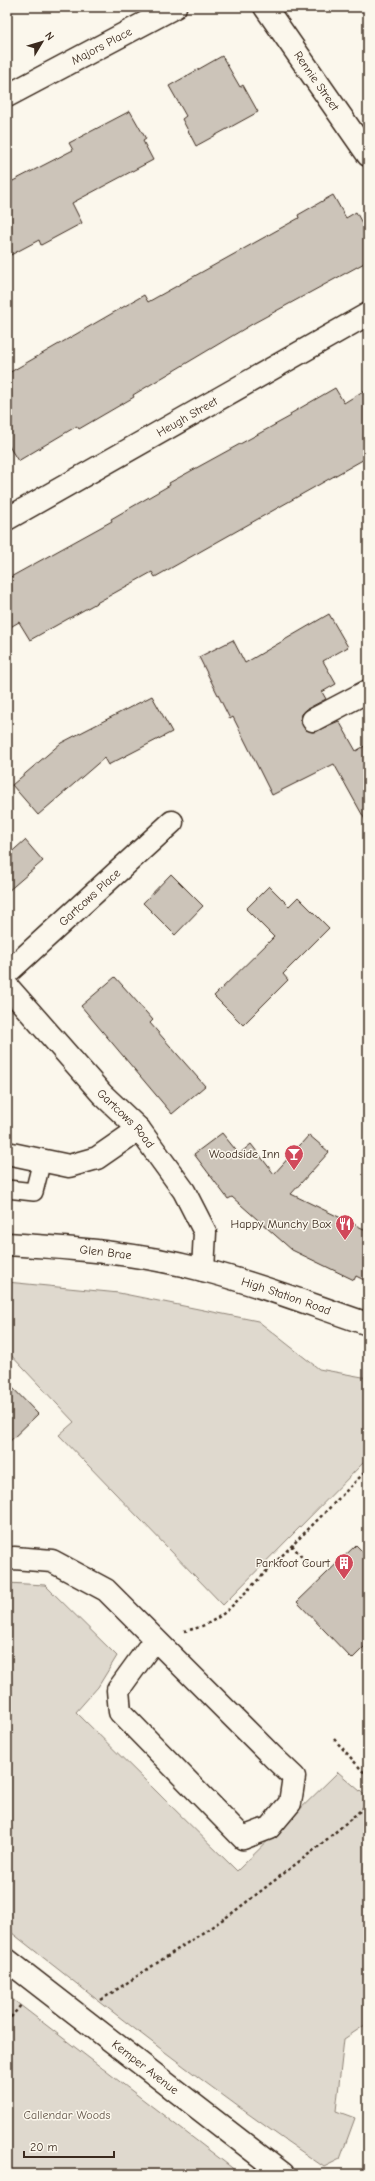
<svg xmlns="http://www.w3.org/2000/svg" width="375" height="2181" font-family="'Comic Neue',sans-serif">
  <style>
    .green { fill: #dfd9ce; stroke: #8d8276 }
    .building { fill: #ccc4b9; stroke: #3b2a1e }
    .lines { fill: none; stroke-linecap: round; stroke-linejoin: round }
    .service-casing { stroke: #3b2a1e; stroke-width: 20 }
    .minor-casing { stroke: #3b2a1e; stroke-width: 25 }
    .tertiary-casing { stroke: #3b2a1e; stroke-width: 25 }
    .secondary-casing { stroke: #3b2a1e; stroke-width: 25 }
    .path { stroke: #3b2a1e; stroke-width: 2.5; stroke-dasharray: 3 3; stroke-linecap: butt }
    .service { stroke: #fbf7ec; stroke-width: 17 }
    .minor { stroke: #fbf7ec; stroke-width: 22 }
    .tertiary { stroke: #fbf7ec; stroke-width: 22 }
    .secondary { stroke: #fbf7ec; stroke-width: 22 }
    .labels { text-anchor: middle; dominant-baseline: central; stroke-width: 3; stroke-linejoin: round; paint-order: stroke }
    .street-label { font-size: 12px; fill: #3b2a1e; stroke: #fbf7ec }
    .poi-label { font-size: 12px; fill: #3b2a1e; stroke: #fbf7ec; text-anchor: end }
    .park-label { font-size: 12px; fill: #64564a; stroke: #fbf7ec }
  </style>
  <rect width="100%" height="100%" fill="#fbf7ec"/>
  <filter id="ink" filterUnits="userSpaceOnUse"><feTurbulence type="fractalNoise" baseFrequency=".025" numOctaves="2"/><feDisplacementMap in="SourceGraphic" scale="8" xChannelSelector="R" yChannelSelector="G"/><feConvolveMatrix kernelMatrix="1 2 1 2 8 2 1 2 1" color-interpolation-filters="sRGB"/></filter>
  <g filter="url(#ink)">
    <path class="green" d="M 7,1282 L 119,1293 L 258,1321 L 319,1369 L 368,1378 L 368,1458 L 223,1605 L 59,1435 L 74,1422 L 7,1351 Z
      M 7,1583 L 45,1585 L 117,1656 L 98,1687 L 76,1712 L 237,1871 L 338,1772 L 368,1798 L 368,2023 L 344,2039 L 336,2111 L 355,2118 L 340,2159 L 324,2167 C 215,2093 111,2011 7,1929 Z
      M 7,1995 L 240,2174 L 7,2174 Z"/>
    <path class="building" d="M 222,56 L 240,87 L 243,85 L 258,112 L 196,146 L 182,119 L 186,116 L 169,86 Z
      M 130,111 L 146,139 L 143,141 L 153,160 L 72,203 L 82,223 L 41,245 L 39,240 L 7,257 L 7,184 L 73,150 L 69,143 Z
      M 333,195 L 346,218 L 356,212 L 368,234 L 368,261 L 254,323 L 133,395 L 134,397 L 79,429 L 77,426 L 18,461 L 7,443 L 7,374 L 144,295 L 148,302 L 299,218 L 298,215 Z
      M 335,388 L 344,403 L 368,388 L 368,457 L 155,577 L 152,572 L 30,640 L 19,622 L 7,629 L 7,579 L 112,521 L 111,519 L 170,485 L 169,483 L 291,416 L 290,414 Z
      M 329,614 L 348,647 L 323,661 L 336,684 L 322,692 L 326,699 L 307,709 L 302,714 L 301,720 L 306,730 L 313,732 L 339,721 L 356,751 L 368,744 L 368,825 L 334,764 L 272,795 L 233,717 L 230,719 L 199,657 L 233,640 L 245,663 Z
      M 152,696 L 172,732 L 108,765 L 104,758 L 38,815 L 12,785 L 61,743 Z
      M 25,840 L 43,861 L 7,892 L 7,856 Z
      M 171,874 L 203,906 L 175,935 L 143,903 Z
      M 269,886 L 289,906 L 298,897 L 329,928 L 283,974 L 288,980 L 243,1025 L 214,996 L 274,937 L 246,909 Z
      M 115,977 L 153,1020 L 150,1023 L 205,1086 L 172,1114 L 81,1006 Z
      M 222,1133 L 239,1154 L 251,1144 L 274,1174 L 309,1135 L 329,1152 L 291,1194 L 368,1231 L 368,1282 L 356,1276 L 354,1280 L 292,1250 L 232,1197 L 228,1199 L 194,1154 Z
      M 7,1382 L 38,1414 L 7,1444 Z
      M 356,1545 L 368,1557 L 368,1643 L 352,1659 L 297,1602 Z"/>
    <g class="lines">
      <defs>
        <path id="service" d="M 7,1189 L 34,1192 L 42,1160"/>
        <g id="minor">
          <path id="s1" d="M 265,7 L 368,155"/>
          <path id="s2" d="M 7,96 L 175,7"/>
          <path id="s3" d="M 7,519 L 368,314"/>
          <path d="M 313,720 L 368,691"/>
          <path id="s4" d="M 7,973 L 172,822"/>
          <path d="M 7,1153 L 69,1166 L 97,1158 L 139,1129"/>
          <path d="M 7,1559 L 14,1558 L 52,1561 L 106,1590 L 274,1758 L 294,1777 L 290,1803 L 269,1828 L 243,1838 L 120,1712 L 118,1690 L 155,1639"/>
        </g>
        <g id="tertiary">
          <path id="s5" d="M 7,986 L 102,1094 L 139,1129 L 184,1191 L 205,1232 L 203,1270"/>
          <path id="s6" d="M 7,1960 L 283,2174"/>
        </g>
        <g id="secondary">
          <path id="s7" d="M 7,1244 C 73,1248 139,1253 203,1270 C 259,1284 314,1306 368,1324"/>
        </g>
      </defs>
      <use href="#service" class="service-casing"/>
      <use href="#minor" class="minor-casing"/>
      <use href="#tertiary" class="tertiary-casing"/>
      <use href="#secondary" class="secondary-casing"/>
      <path class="path" d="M 292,1545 L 308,1565
        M 184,1631 C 202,1628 215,1621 229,1609 L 368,1469
        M 334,1739 L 368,1777
        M 101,2000 L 231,1914 L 318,1847 L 368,1804
        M 7,2022 L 21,2005"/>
      <use href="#service" class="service"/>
      <use href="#minor" class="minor"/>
      <use href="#tertiary" class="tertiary"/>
      <use href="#secondary" class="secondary"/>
    </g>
  </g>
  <defs>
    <symbol id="bar-pin" viewBox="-11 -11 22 30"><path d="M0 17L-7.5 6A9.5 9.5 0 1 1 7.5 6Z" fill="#d1495b" stroke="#fbf7ec"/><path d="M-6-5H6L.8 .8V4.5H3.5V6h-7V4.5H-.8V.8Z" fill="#fff"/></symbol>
    <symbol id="restaurant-pin" viewBox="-11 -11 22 30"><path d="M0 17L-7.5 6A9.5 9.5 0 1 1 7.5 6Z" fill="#d1495b" stroke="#fbf7ec"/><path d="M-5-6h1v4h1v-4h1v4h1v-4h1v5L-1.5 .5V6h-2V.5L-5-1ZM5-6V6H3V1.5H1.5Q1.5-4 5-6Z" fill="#fff"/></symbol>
    <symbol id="building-pin" viewBox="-11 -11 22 30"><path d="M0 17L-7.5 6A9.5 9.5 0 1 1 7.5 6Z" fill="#d1495b" stroke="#fbf7ec"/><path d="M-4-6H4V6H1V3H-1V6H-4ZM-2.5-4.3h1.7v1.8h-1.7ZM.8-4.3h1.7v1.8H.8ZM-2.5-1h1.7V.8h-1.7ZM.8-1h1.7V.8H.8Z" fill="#fff"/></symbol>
  </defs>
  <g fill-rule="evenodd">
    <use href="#bar-pin" x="283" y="1143" width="22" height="30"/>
    <use href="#restaurant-pin" x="334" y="1213" width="22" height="30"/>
    <use href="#building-pin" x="333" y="1552" width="22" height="30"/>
  </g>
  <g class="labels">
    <g class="street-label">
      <text stroke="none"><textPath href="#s2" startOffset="107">Majors Place</textPath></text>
      <text stroke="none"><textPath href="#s1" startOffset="90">Rennie Street</textPath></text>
      <text stroke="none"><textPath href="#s3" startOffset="207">Heugh Street</textPath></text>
      <text stroke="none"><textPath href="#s4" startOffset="112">Gartcows Place</textPath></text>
      <text stroke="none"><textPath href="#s5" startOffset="178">Gartcows Road</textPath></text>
      <text stroke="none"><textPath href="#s7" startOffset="99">Glen Brae</textPath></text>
      <text stroke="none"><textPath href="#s7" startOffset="285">High Station Road</textPath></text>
      <text stroke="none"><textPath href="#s6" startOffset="175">Kemper Avenue</textPath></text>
    </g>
    <g class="poi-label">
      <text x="280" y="1154">Woodside Inn</text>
      <text x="331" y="1224">Happy Munchy Box</text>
      <text x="330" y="1563">Parkfoot Court</text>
    </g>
    <g class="park-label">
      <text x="67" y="2115">Callendar Woods</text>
    </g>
  </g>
  <rect width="375" height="2181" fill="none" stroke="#fbf7ec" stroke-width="24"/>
  <rect x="12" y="12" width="351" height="2157" fill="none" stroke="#3b2a1e" stroke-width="1.5" filter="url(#ink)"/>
  <g transform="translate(42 42) rotate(52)" stroke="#fbf7ec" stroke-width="3" paint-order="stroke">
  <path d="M0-3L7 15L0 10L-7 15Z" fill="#3b2a1e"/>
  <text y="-6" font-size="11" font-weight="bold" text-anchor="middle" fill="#3b2a1e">N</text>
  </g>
  <path d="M24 2151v6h90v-6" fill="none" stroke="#3b2a1e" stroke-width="2"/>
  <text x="30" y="2151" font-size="12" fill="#3b2a1e" stroke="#fbf7ec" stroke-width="3" paint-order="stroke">20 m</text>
</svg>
